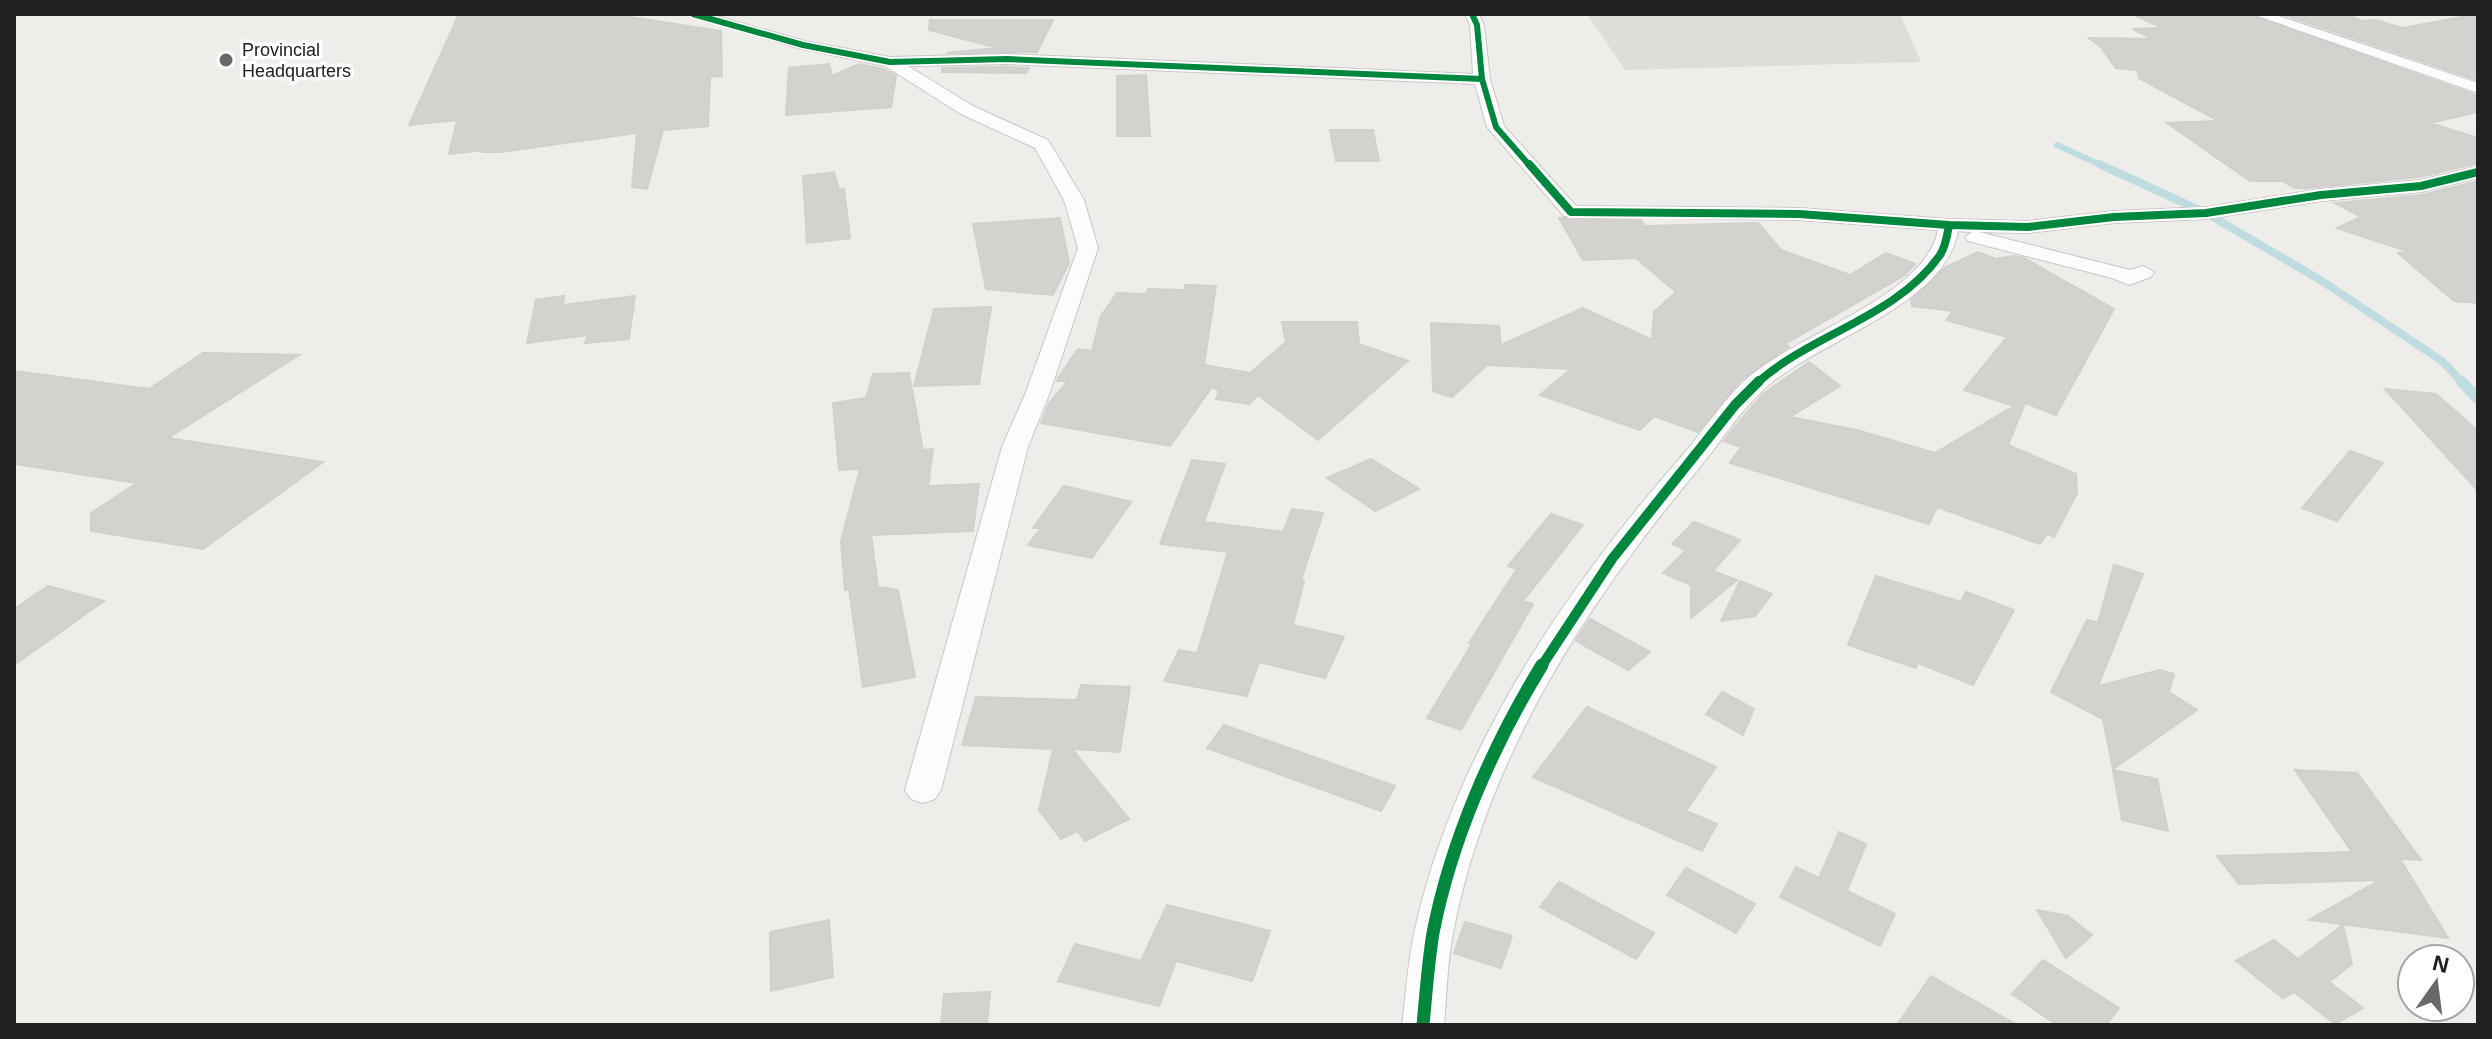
<svg xmlns="http://www.w3.org/2000/svg" width="2492" height="1039" font-family="Helvetica,sans-serif">
  <style>
    .airport { fill: #dfddd9 }
    .lines { fill: none; stroke-linecap: round; stroke-linejoin: round }
    .stream-far2 { stroke: #bfdce1; stroke-width: 6 }
    .stream-far1 { stroke: #bfdce1; stroke-width: 8 }
    .stream { stroke: #bfdce1; stroke-width: 11 }
    .building { fill: #d4d2cf; stroke: #d2cfcc; stroke-width: 2 }
    .street-casing { stroke: #c8c7c6; stroke-width: 2 }
    .street { fill: #fdfcfc; fill-rule: evenodd }
    .cycleway-far3-casing { stroke: #fff; stroke-width: 9 }
    .cycleway-far2-casing { stroke: #fff; stroke-width: 12 }
    .cycleway-far1-casing { stroke: #fff; stroke-width: 15 }
    .cycleway-casing { stroke: #fff; stroke-width: 18 }
    .cycleway-far3 { stroke: #00873e; stroke-width: 6 }
    .cycleway-far2 { stroke: #00873e; stroke-width: 8 }
    .cycleway-far1 { stroke: #00873e; stroke-width: 10 }
    .cycleway { stroke: #00873e; stroke-width: 13 }
    .poi-dot { fill: #696867; stroke: #fff; stroke-width: 3 }
    .labels { text-anchor: middle; dominant-baseline: central; stroke-width: 7; stroke-linejoin: round; paint-order: stroke }
    .far-poi-label { font-size: 18px; fill: #212121; stroke: #fff; text-anchor: start }
  </style>
  <rect width="100%" height="100%" fill="#efedea"/>
  <path class="airport" d="M 1587,14 L 1900,14 L 1921,62 L 1625,70 Z"/>
  <g class="lines">
    <path class="stream-far2" d="M 2057,145 L 2103,166"/>
    <path class="stream-far1" d="M 2099,164 L 2206,213 L 2322,281 L 2442,361 L 2463,383"/>
    <path class="stream" d="M 2461,381 L 2478,399"/>
  </g>
  <path class="building" d="M 459,14 L 611,14 L 721,31 L 722,76 L 710,77 L 708,126 L 663,130 L 647,189 L 632,187 L 637,133 L 501,152 L 483,152 L 484,150 L 449,154 L 457,120 L 409,125 Z
    M 2132,14 L 2249,14 L 2478,96 L 2478,112 L 2430,123 L 2478,138 L 2478,163 L 2420,177 L 2307,188 L 2295,188 L 2282,181 L 2250,181 L 2167,123 L 2219,121 L 2139,78 L 2138,70 L 2116,68 L 2100,46 L 2089,38 L 2153,39 L 2133,29 L 2163,28 Z
    M 2282,14 L 2345,14 L 2362,21 L 2375,20 L 2403,28 L 2478,14 L 2478,80 Z
    M 930,20 L 1053,20 L 1037,52 L 946,53 L 998,48 L 929,30 Z
    M 829,64 L 832,76 L 859,64 L 884,69 L 896,76 L 891,107 L 786,115 L 789,68 Z
    M 942,68 L 1007,67 L 1029,68 L 1026,73 L 942,72 Z
    M 1146,75 L 1150,136 L 1117,136 L 1117,76 Z
    M 1330,130 L 1373,130 L 1379,161 L 1336,161 Z
    M 834,172 L 839,190 L 844,189 L 850,238 L 807,243 L 803,176 Z
    M 2478,181 L 2478,303 L 2454,301 L 2398,253 L 2410,252 L 2337,228 L 2361,217 L 2335,203 L 2422,195 Z
    M 1060,218 L 1069,263 L 1053,295 L 986,289 L 973,224 Z
    M 1559,218 L 1641,220 L 1645,226 L 1758,223 L 1781,250 L 1850,275 L 1886,253 L 1915,264 L 1905,275 L 1785,344 L 1789,347 L 1740,381 L 1698,432 L 1654,416 L 1640,430 L 1540,395 L 1571,369 L 1487,365 L 1452,397 L 1433,391 L 1431,323 L 1499,326 L 1501,345 L 1583,308 L 1652,340 L 1654,312 L 1676,292 L 1636,258 L 1583,260 Z
    M 1978,252 L 1996,259 L 2013,256 L 2024,258 L 2114,309 L 2056,415 L 2025,403 L 2008,445 L 2076,474 L 2077,493 L 2054,537 L 2047,533 L 2040,544 L 1937,507 L 1929,524 L 1730,463 L 1741,447 L 1724,441 L 1738,423 L 1763,394 L 1809,362 L 1840,386 L 1790,417 L 1857,430 L 1935,453 L 2014,406 L 1964,390 L 2007,337 L 1946,320 L 1953,311 L 1912,306 L 1911,300 L 1944,268 Z
    M 1185,285 L 1216,286 L 1204,365 L 1250,373 L 1286,342 L 1282,322 L 1357,322 L 1359,344 L 1408,361 L 1318,440 L 1258,395 L 1249,404 L 1216,399 L 1219,391 L 1212,387 L 1170,446 L 1041,423 L 1049,403 L 1068,381 L 1057,381 L 1058,378 L 1078,349 L 1092,351 L 1101,316 L 1117,293 L 1147,294 L 1148,289 L 1184,290 Z
    M 564,296 L 563,305 L 635,296 L 629,339 L 585,343 L 588,335 L 527,343 L 536,300 Z
    M 991,307 L 979,384 L 914,386 L 934,309 Z
    M 203,353 L 299,355 L 168,438 L 323,462 L 203,549 L 91,531 L 91,513 L 137,483 L 14,464 L 14,371 L 149,389 Z
    M 909,373 L 923,450 L 933,449 L 928,486 L 979,484 L 973,531 L 871,535 L 878,587 L 898,590 L 915,677 L 863,687 L 849,589 L 845,590 L 841,541 L 860,469 L 839,470 L 833,403 L 866,398 L 873,374 Z
    M 2385,389 L 2436,394 L 2478,431 L 2478,491 Z
    M 2350,451 L 2383,463 L 2337,521 L 2302,508 Z
    M 1371,459 L 1419,489 L 1375,511 L 1327,478 Z
    M 1192,460 L 1225,464 L 1204,522 L 1283,532 L 1292,509 L 1323,513 L 1301,580 L 1304,581 L 1293,625 L 1344,637 L 1325,678 L 1259,662 L 1247,696 L 1164,681 L 1179,650 L 1197,653 L 1228,552 L 1160,544 Z
    M 1064,486 L 1131,502 L 1092,558 L 1028,545 L 1041,528 L 1033,528 Z
    M 1551,514 L 1583,525 L 1523,601 L 1533,604 L 1461,730 L 1427,718 L 1472,644 L 1469,643 L 1517,569 L 1508,566 Z
    M 1694,522 L 1740,540 L 1713,571 L 1737,580 L 1691,618 L 1691,585 L 1663,573 L 1686,550 L 1672,544 Z
    M 2114,565 L 2143,574 L 2098,686 L 2160,670 L 2174,674 L 2169,692 L 2197,710 L 2113,769 L 2103,719 L 2051,692 L 2087,620 L 2098,623 Z
    M 1876,576 L 1961,602 L 1966,592 L 2014,610 L 1973,685 L 1918,663 L 1916,668 L 1848,645 Z
    M 1740,581 L 1772,594 L 1755,616 L 1721,621 Z
    M 48,586 L 104,601 L 14,665 L 14,609 Z
    M 1590,619 L 1650,652 L 1628,670 L 1576,641 Z
    M 1081,685 L 1130,687 L 1120,752 L 1072,749 L 1129,819 L 1085,841 L 1077,831 L 1061,839 L 1039,810 L 1053,749 L 962,745 L 976,697 L 1077,700 Z
    M 1722,692 L 1754,709 L 1743,735 L 1706,714 Z
    M 1587,707 L 1716,767 L 1686,811 L 1717,824 L 1702,851 L 1533,777 Z
    M 1224,725 L 1395,786 L 1381,811 L 1207,748 Z
    M 2113,770 L 2157,779 L 2168,831 L 2122,820 Z
    M 2295,770 L 2357,773 L 2421,860 L 2400,859 L 2448,938 L 2309,920 L 2380,880 L 2239,884 L 2217,856 L 2352,852 Z
    M 1839,832 L 1866,844 L 1847,891 L 1895,914 L 1880,946 L 1780,897 L 1796,867 L 1819,878 Z
    M 1686,868 L 1755,904 L 1736,933 L 1667,895 Z
    M 1559,882 L 1654,933 L 1636,959 L 1540,907 Z
    M 1167,905 L 1270,931 L 1252,981 L 1176,961 L 1159,1006 L 1058,981 L 1075,944 L 1141,961 Z
    M 2037,910 L 2068,916 L 2092,935 L 2066,958 Z
    M 829,920 L 833,977 L 771,991 L 770,932 Z
    M 1465,922 L 1512,936 L 1501,968 L 1454,953 Z
    M 2343,925 L 2352,964 L 2329,982 L 2363,1008 L 2335,1024 L 2294,992 L 2283,998 L 2236,961 L 2274,940 L 2298,959 Z
    M 2043,960 L 2119,1008 L 2106,1025 L 2057,1025 L 2012,994 Z
    M 1931,976 L 2017,1025 L 1897,1025 Z
    M 990,992 L 987,1025 L 941,1025 L 944,994 Z"/>
  <g class="lines">
    <defs>
      <path id="street" d="M 686,14 L 709,14 L 805,41 L 890,57 L 1007,54 L 1473,74 L 1470,25 L 1465,14 L 1479,14 L 1484,25 L 1490,79 L 1504,126 L 1576,206 L 1799,208 L 1949,219 L 2028,221 L 2114,211 L 2206,207 L 2321,189 L 2421,180 L 2478,166 L 2478,178 L 2421,192 L 2321,201 L 2206,219 L 2114,223 L 2028,233 L 1979,232 L 2130,270 L 2143,266 L 2154,272 L 2151,277 L 2129,285 L 2112,278 L 1968,241 L 1965,237 L 1972,232 L 1958,231 C 1945,308 1813,341 1761,392 C 1736,416 1718,446 1696,472 C 1586,604 1488,757 1454,928 C 1447,960 1447,993 1444,1025 L 1402,1025 C 1406,993 1408,960 1415,929 C 1455,751 1562,593 1680,458 C 1701,434 1719,406 1742,383 C 1791,335 1925,298 1938,230 L 1799,220 L 1564,216 L 1487,127 L 1475,84 L 1007,64 L 908,66 L 973,106 L 1048,140 L 1084,200 L 1098,248 L 1050,392 L 1028,447 L 941,790 L 935,799 L 923,803 L 911,799 L 905,790 L 1002,447 L 1026,392 L 1078,248 L 1064,200 L 1035,148 L 961,114 L 885,66 L 798,48 Z
        M 2252,14 L 2273,14 L 2478,83 L 2478,93 Z"/>
    </defs>
    <use href="#street" class="street-casing"/>
    <use href="#street" class="street"/>
    <defs>
      <path id="cycleway-far3" d="M 693,14 L 803,45 L 890,62 L 1007,59 L 1482,79 L 1477,25 L 1472,14
        M 1482,79 L 1496,127 L 1530,166"/>
      <path id="cycleway-far2" d="M 1529,164 L 1571,212 L 1799,214 L 1949,225 L 2028,227 L 2114,217 L 2206,213 L 2321,195 L 2421,186 L 2478,172
        M 1757,383 C 1811,334 1897,317 1940,255 C 1946,246 1947,235 1949,225"/>
      <path id="cycleway-far1" d="M 1541,667 L 1612,559 L 1735,405 L 1759,381"/>
      <path id="cycleway" d="M 1423,1025 C 1426,994 1428,963 1433,933 C 1451,840 1493,745 1542,665"/>
    </defs>
    <use href="#cycleway-far3" class="cycleway-far3-casing"/>
    <use href="#cycleway-far2" class="cycleway-far2-casing"/>
    <use href="#cycleway-far1" class="cycleway-far1-casing"/>
    <use href="#cycleway" class="cycleway-casing"/>
    <use href="#cycleway-far3" class="cycleway-far3"/>
    <use href="#cycleway-far2" class="cycleway-far2"/>
    <use href="#cycleway-far1" class="cycleway-far1"/>
    <use href="#cycleway" class="cycleway"/>
  </g>
  <circle class="poi-dot" cx="226" cy="60" r="8"/>
  <g class="labels">
    <g class="far-poi-label">
      <text x="242" y="50">Provincial<tspan x="242" dy="21">Headquarters</tspan></text>
    </g>
  </g>
  <rect width="2492" height="1039" fill="none" stroke="#212121" stroke-width="32"/>
  <g transform="translate(2436 983) rotate(14)"><circle r="38" fill="#ffffff" stroke="#a6a6a6" stroke-width="2"/>
  <path d="M0-6L14 30L0 20L-14 30Z" fill="#696867"/>
  <text y="-12" font-size="22" font-weight="bold" text-anchor="middle" fill="#212121">N</text>
  </g>
</svg>
